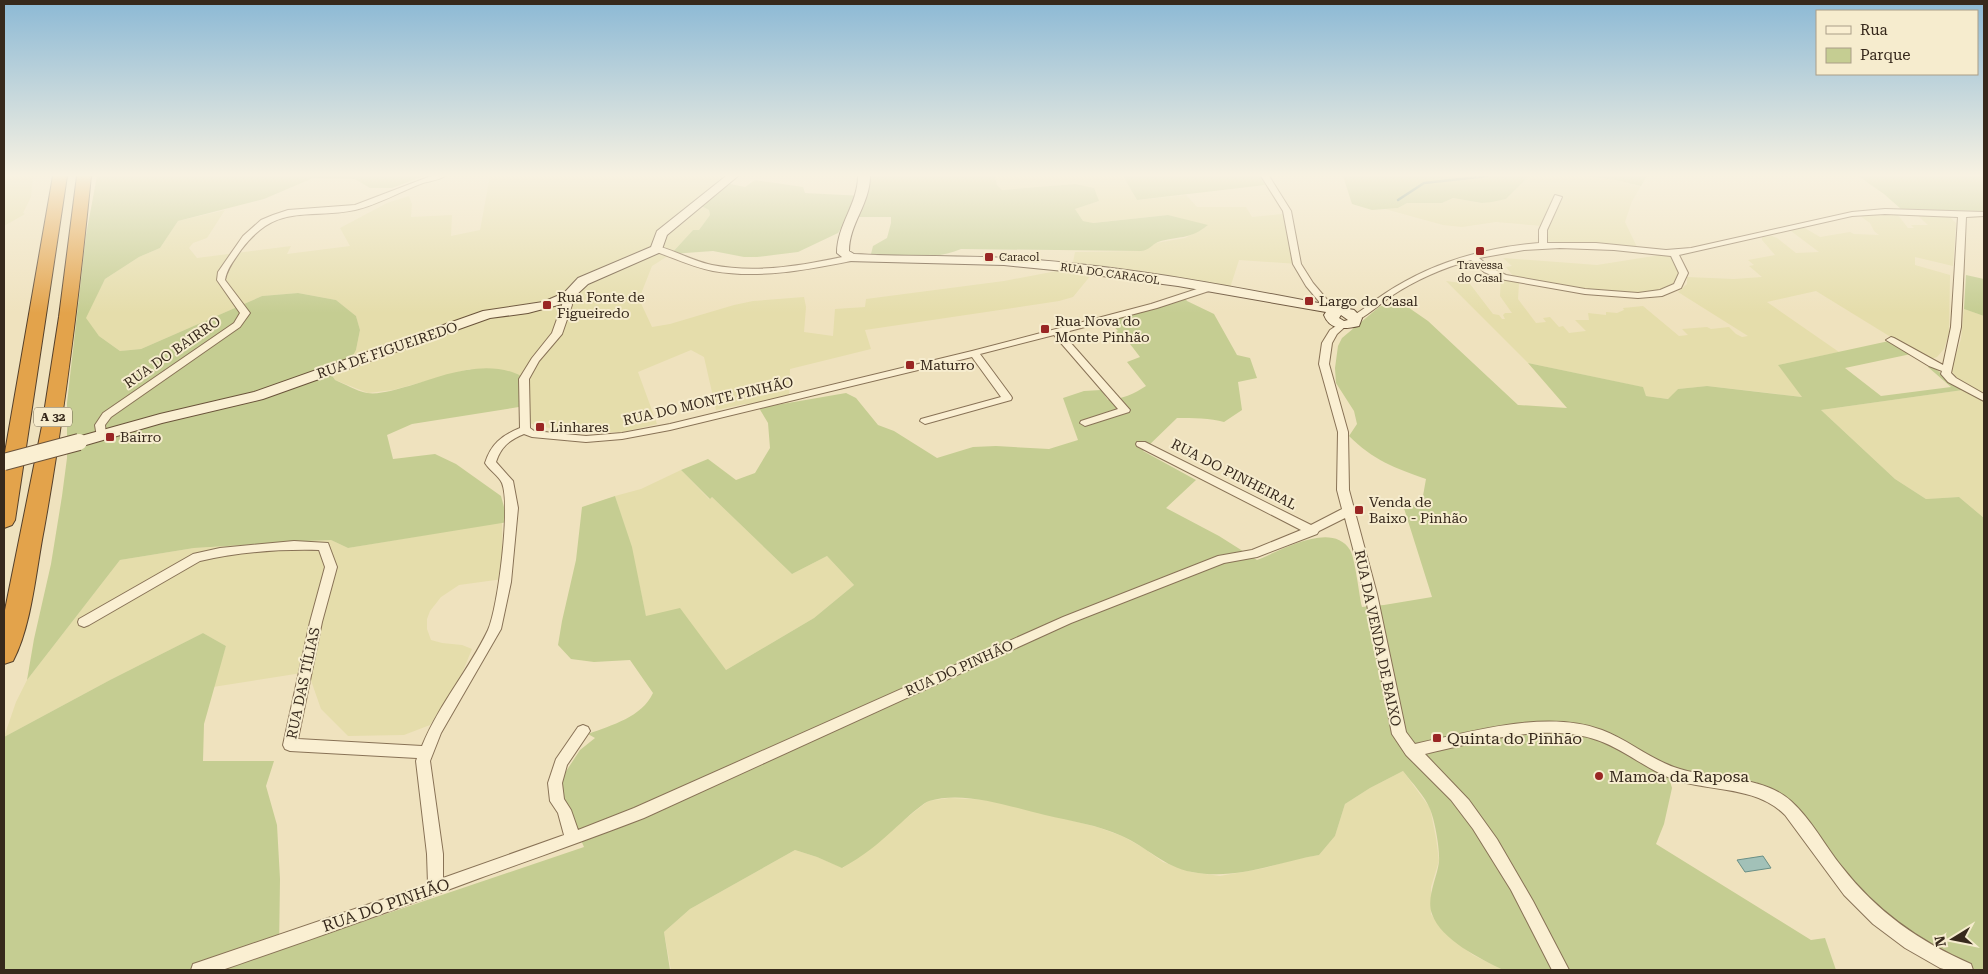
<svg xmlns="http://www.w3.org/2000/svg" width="1988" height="974" font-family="'Roboto Serif',serif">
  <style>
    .farmland { fill: #e5ddab }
    .green { fill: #c5cd92 }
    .water { fill: #a2c1b8; stroke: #698f86 }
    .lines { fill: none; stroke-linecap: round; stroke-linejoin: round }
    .stream { stroke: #698f86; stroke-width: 2.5 }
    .street-casing { stroke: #887256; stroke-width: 2 }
    .secondary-casing { stroke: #6a533a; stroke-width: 2 }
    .highway-casing { stroke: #55402b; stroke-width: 2 }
    .street { fill: #faefd2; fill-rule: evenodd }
    .secondary { fill: #faefd2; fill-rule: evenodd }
    .highway { fill: #e3a34b; fill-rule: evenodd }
    .secondary-bridge-casing { stroke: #6a533a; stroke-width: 18; stroke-linecap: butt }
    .secondary-bridge { stroke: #faefd2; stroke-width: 16 }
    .poi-dot { fill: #992624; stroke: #f6ecce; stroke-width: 2 }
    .labels { text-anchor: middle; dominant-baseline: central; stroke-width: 4; stroke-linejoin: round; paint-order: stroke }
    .far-poi-label { font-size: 11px; fill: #37291c; stroke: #f6ecce; text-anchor: start }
    .far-street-label { font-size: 11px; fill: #37291c; stroke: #f6ecce }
    .shield { fill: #f6ecce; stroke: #706451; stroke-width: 1 }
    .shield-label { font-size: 12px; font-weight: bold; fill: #37291c }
    .poi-label { font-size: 14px; fill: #37291c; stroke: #f6ecce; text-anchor: start }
    .street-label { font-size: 14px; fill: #37291c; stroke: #f6ecce }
    .near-poi-label { font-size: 16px; fill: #37291c; stroke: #f6ecce; text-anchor: start }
    .near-street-label { font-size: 16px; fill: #37291c; stroke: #f6ecce }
  </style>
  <rect width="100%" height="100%" fill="#efe2be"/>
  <path class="farmland" d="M 4,176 L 33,176 L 31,197 L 23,213 L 25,214 L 4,226 Z
    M 490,176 L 728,176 L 699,205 L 709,210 L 710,215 L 699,230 L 693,230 L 671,254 L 652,266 L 639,299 L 652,327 L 670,324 L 734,305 L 753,301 L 804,297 L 806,307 L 804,332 L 833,336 L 835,309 L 865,307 L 866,299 L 1004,281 L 1062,270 L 1073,262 L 1075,252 L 1141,251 L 1156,243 L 1185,238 L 1207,226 L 1168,215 L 1092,223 L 1083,221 L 1075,209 L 1099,201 L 1075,184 L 1002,190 L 997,185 L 995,176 L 1123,176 L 1137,200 L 1186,195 L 1197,207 L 1246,207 L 1252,217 L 1291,213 L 1297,236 L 1298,264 L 1239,260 L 1230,288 L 1096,269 L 1073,297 L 1059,301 L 865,330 L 871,349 L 790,369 L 789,403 L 759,408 L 745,404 L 716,410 L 704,357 L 691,350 L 638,372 L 657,424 L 623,432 L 585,433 L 536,426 L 529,422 L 525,406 L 470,369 L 393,390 L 368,393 L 335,380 L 331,374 L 356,350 L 360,330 L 356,316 L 336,300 L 298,293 L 262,296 L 141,349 L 120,351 L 99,336 L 85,318 L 105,279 L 139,257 L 160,248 L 178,221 L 225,210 L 207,238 L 193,243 L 189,248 L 197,258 L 291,246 L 287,254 L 350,246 L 340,228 L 387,203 L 409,196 L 412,204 L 411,217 L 452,215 L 451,236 L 480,230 Z
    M 1529,176 L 1583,176 L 1616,180 L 1641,186 L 1632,201 L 1625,222 L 1637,247 L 1543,241 L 1543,226 L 1496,222 L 1462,227 L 1443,225 L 1385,209 L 1398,208 L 1407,203 L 1442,203 L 1453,198 L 1482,203 L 1506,199 Z
    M 1875,214 L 1897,214 L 1908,228 L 1914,228 L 1911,225 L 1928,225 L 1916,214 L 1949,216 L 1956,223 L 1953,266 L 1915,257 L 1915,265 L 1950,275 L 1949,333 L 1944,349 L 1937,357 L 1931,359 L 1920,355 L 1816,291 L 1767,302 L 1839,352 L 1778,365 L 1803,397 L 1707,386 L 1678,389 L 1669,399 L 1646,396 L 1642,387 L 1528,363 L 1446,281 L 1470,284 L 1493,314 L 1499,315 L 1502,319 L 1505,319 L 1503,315 L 1505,313 L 1512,313 L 1500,296 L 1501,278 L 1519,283 L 1518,299 L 1536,323 L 1546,322 L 1543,318 L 1550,317 L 1559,327 L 1563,326 L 1569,333 L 1586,331 L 1575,320 L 1589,320 L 1588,313 L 1606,315 L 1606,312 L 1617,313 L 1624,310 L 1623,308 L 1643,306 L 1679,336 L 1688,335 L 1682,329 L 1707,327 L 1711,329 L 1729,327 L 1736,334 L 1742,337 L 1748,336 L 1678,292 L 1687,284 L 1687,277 L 1734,279 L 1762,277 L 1749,266 L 1754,265 L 1748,260 L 1775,255 L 1762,240 L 1762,237 L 1772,236 L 1777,238 L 1796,253 L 1819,252 L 1791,231 L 1803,227 L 1820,237 L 1850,232 L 1854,234 L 1879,235 L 1874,231 L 1870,223 L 1860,216 Z
    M 1666,254 L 1675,259 L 1679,272 L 1678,278 L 1671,286 L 1656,291 L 1623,294 L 1610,294 L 1513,276 L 1506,267 L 1512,266 L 1503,258 L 1597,265 Z
    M 1964,309 L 1984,316 L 1984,395 L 1961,381 L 1956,377 L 1951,370 L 1961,339 Z
    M 1963,390 L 1984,401 L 1984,518 L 1959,497 L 1926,499 L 1895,479 L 1821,410 Z
    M 681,470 L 709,499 L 712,497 L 792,574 L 827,556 L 854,585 L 814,618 L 726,670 L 646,616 L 631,546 L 615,496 L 641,489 Z
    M 502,522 L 503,579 L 459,585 L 441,597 L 430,611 L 427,619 L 427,629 L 431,640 L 442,643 L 462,645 L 472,649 L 461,676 L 430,725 L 404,735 L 348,736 L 321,709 L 308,672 L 213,687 L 226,646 L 203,633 L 110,680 L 4,737 L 16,702 L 27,680 L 120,560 L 194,548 L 307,541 L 331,540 L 348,548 Z
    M 1403,771 L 1430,808 L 1436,838 L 1439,861 L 1431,887 L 1431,914 L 1445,933 L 1473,955 L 1503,970 L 671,970 L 664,932 L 690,909 L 795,850 L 817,857 L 843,868 L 928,801 L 949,798 L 992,800 L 1097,827 L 1122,836 L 1142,847 L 1163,862 L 1191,872 L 1220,876 L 1265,868 L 1295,859 L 1319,855 L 1335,836 L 1345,804 L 1370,788 Z"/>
  <path class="green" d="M 97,176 L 424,176 L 392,188 L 370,188 L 355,179 L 313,178 L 264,199 L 178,221 L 160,248 L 139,257 L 105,279 L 86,318 L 99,336 L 120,351 L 141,349 L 262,296 L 298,293 L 336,300 L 356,316 L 360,330 L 356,350 L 351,359 L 331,374 L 335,380 C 345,384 356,391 367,393 C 380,395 397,389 409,386 C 443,375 487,358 521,376 L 525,406 L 412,424 L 387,435 L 393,459 L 435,454 L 456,464 L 501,496 L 508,522 L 348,548 L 331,540 L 307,541 L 194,548 L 120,560 L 27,680 L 34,639 L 51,564 L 62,496 L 67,458 L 67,403 L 86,235 Z
    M 860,176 L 995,176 L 997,185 L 1002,190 L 1075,184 L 1094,188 L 1099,201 L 1075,209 L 1083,221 L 1093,223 L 1168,215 L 1208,225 C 1188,241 1179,235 1158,242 C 1151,245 1150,250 1141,251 L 961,249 C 934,261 900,256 871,254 L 873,246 L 887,238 L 891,223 L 891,217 L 848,217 L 838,233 L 798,252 L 757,257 L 744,257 L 713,251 L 671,254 L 693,230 L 699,230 L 710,215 L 709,210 L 699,205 L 726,183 L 745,187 L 755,180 L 803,187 L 805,193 L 864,196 Z
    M 1123,176 L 1261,176 L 1265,185 L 1137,200 Z
    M 1343,176 L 1529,176 L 1506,199 L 1492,202 L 1482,203 L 1453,198 L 1442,203 L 1407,203 L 1398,208 L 1372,210 L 1352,204 Z
    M 1583,176 L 1647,176 L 1641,186 L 1616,180 Z
    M 1858,176 L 1984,176 L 1984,211 L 1901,209 L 1884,194 Z
    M 1966,275 L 1984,279 L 1984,316 L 1964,309 Z
    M 1183,296 L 1187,301 L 1214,314 L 1237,355 L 1250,358 L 1257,378 L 1238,382 L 1242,410 L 1224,422 C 1211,418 1192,418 1177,418 L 1143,451 L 1196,480 L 1166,508 L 1219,536 L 1257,560 C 1280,551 1332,520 1350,550 C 1355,557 1359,595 1362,607 L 1384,605 L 1432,597 L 1402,502 L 1421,507 L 1426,479 C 1395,468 1373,460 1349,436 L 1357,424 L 1354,411 L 1336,383 L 1335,368 L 1338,346 L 1342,338 L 1379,307 L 1388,303 L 1402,303 L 1428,321 L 1518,405 L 1567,408 L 1528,363 L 1643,387 L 1646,396 L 1668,399 L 1678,389 L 1707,386 L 1802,397 L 1778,365 L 1889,341 L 1911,354 L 1845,368 L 1881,396 L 1951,387 L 1928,367 L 1933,367 L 1963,390 L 1821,410 L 1895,479 L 1926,499 L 1959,497 L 1984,518 L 1984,970 L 1957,970 L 1908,947 L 1802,822 L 1756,782 L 1745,786 L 1667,771 L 1672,788 L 1664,824 L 1656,844 L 1811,940 L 1825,938 L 1836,970 L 1503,970 C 1481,959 1441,940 1432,914 C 1426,898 1437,878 1439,862 C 1440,849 1435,821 1430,809 C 1425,796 1412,783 1403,771 L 1370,788 L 1345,804 L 1335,836 L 1319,855 C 1277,862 1236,881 1192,872 C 1164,867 1147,847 1122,836 C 1098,825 1071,821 1045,815 C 1011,807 964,790 929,801 C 918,805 884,840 871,849 C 862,856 852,862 842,868 L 817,857 L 795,850 L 690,909 L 664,932 L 670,970 L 4,970 L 4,737 L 110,680 L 203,633 L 226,646 L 204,724 L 203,761 L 274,761 L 266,786 L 277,825 L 280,879 L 279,950 L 584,847 L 565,804 L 561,779 L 580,750 L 595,738 L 588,734 C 612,725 642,717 653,693 L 630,660 L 594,662 L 571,659 L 558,645 L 562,621 L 576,560 L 582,507 L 615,496 L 632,547 L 646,616 L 680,608 L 726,670 L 814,618 L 854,585 L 827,556 L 792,574 L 712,497 L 710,499 L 681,470 L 708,459 L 736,480 L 755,473 L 770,448 L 768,423 L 759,408 L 846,393 L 856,398 L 878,425 L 894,431 L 937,458 L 973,447 L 996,446 L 1049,449 L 1078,440 L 1063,398 L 1084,391 L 1101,390 L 1108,400 C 1122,399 1134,394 1146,386 L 1127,362 L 1140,357 L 1127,340 L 1116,332 L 1118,331 L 1109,321 L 1121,318 L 1119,315 Z"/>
  <path class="water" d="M 1763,856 L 1771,868 L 1745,872 L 1737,860 Z"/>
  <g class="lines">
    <path class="stream" d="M 1398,200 L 1424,183 L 1487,176"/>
    <defs>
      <path id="street" d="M 431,176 L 445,176 C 439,180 430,181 423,183 C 401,191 378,205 355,210 C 306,220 277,202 241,250 C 235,259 227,268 225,280 L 250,313 L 240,327 L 111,417 L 105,425 L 106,435 L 105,437 L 97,437 L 95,425 L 103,413 L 234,323 L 240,313 L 217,280 L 218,272 L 243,236 L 261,220 L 273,215 L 288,210 L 355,205 Z
        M 1261,176 L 1269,176 L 1291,211 L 1301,264 L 1313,283 L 1335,309 L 1333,311 L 1327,311 L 1306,286 L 1293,264 L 1283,211 Z
        M 1555,195 L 1562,197 L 1547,230 L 1547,243 L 1596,243 L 1666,250 L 1691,248 L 1852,212 L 1885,209 L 1984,212 L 1984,216 L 1966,217 L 1961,327 L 1951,373 L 1956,378 L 1984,394 L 1984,401 L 1948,382 L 1941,374 L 1942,371 L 1929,366 L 1886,340 L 1891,337 L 1894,338 L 1943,365 L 1951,327 L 1958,217 L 1885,214 L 1852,216 L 1679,255 L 1688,273 L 1681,288 L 1662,296 L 1638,298 L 1585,294 L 1500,279 L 1484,272 L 1471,260 C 1444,268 1417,279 1393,295 C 1381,303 1371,313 1358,320 L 1355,321 L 1350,318 C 1355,314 1361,311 1366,307 C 1418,267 1473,249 1539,243 L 1539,230 ZM 1560,248 L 1614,250 L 1671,256 L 1679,273 L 1674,284 L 1660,290 L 1638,293 L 1585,289 L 1506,275 L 1491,268 L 1479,258 L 1524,250 Z
        M 657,246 C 676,251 693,261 712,265 C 758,274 806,265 851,255 L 855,258 L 851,261 C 806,270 759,279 713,271 C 692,267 674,258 654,251 L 653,249 Z
        M 1209,285 L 1214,288 L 1212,290 L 1157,308 L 1062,333 L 1130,410 L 1129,412 L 1085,426 L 1080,423 L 1081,421 L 1118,409 L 1054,335 L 980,354 L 1011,396 L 1012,398 L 1011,400 L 925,424 L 920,421 L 921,419 L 1001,397 L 972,357 L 670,430 L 622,439 L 586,442 L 532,437 L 524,434 C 509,440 501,447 496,462 L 513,481 L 518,508 L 511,582 L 501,629 L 441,733 L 430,761 L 443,854 L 443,878 L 564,835 L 558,813 L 550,801 L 548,783 L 556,759 L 578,727 L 583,725 L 588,727 L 590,731 L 567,765 L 562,783 L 564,799 L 571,810 L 578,830 L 634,808 L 1063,617 L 1218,556 L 1252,550 L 1301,530 L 1137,446 L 1136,444 L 1137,442 L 1145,442 L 1311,525 L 1342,509 L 1337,490 L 1338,432 L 1319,364 L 1322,343 L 1330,330 L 1342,322 L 1347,325 L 1337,334 L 1332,343 L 1329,364 L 1348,432 L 1349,490 L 1377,594 L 1406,732 L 1415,744 C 1471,732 1547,709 1602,730 C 1629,740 1652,761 1680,769 C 1716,780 1762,775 1791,801 C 1812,820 1825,846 1842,867 C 1877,912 1920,942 1971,964 L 1973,970 L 1947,970 L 1940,968 L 1905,948 L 1873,924 L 1844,895 L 1785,815 C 1758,788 1717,791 1682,782 C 1651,774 1627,750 1597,740 C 1546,722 1476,742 1425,754 L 1469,800 L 1497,839 L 1533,901 L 1569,970 L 1552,970 L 1511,890 L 1473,829 L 1451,800 L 1406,755 L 1392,734 L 1365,594 L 1345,518 L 1319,531 L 1317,534 L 1257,557 L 1224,563 L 1071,623 L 644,818 C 590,839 535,858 480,878 C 395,910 309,940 222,970 L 191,970 L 193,964 L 199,962 L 428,884 L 427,854 L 416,761 L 417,758 L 290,751 L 285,749 L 283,745 L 310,622 L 325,567 L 319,550 C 280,549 239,552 200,561 L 89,625 L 84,627 L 79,625 L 78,622 L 79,619 L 193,554 L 220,548 L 294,541 L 328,543 L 337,567 L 322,622 L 298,739 L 422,746 C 439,704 469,670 488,630 C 498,608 511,505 502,483 C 499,476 489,470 485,463 C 491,444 501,436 520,428 L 519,379 L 532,358 L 552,333 L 562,305 L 564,294 L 570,294 L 572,305 L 562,334 L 539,361 L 529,379 L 530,428 L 534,431 L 586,436 L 622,433 L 670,424 L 972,351 L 1151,304 Z"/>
      <path id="secondary" d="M 726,176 L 738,176 L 667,235 L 661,252 L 588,284 L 573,298 L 562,304 L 528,313 L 490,318 L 263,399 L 162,423 L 79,447 L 74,446 L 71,442 L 74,438 L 160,414 L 254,392 L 483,311 L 543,302 L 564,293 L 578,278 L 651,247 L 657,231 Z
        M 858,176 L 870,176 C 870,204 849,224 849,251 L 854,254 C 911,257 967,255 1024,259 C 1133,267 1242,288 1349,309 L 1354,310 L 1362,318 L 1359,326 C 1345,329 1330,331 1324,315 L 1326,312 L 1178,286 L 1064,271 L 1004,265 L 847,261 L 837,253 C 837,225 858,204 858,176 ZM 1341,315 L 1348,320 L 1344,321 L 1339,318 Z"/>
      <path id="highway" d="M 53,176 L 67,176 L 15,520 L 12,525 L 4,528 L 4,458 Z
        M 77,176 L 91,176 C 79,295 65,412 44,529 C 36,569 32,625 13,661 L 4,664 L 4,615 L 42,426 L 59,317 Z"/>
    </defs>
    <use href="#street" class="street-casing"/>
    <use href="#secondary" class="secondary-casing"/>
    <use href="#highway" class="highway-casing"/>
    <use href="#street" class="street"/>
    <use href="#secondary" class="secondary"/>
    <use href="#highway" class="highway"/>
    <defs>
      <path id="secondary-bridge" d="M 4,462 L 79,442"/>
    </defs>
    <use href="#secondary-bridge" class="secondary-bridge-casing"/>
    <use href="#secondary-bridge" class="secondary-bridge"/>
  </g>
  <linearGradient id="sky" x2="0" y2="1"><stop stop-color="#8cb9d5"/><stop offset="0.56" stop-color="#f8f2e2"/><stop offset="1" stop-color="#f8f2e2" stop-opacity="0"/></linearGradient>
  <rect width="1988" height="313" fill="url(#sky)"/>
  <g class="poi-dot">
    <rect x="1475" y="246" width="10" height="10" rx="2.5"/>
    <rect x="984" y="252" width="10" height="10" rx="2.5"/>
    <rect x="1304" y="296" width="10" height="10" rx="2.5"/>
    <rect x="542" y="300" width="10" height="10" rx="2.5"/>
    <rect x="1040" y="324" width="10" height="10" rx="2.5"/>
    <rect x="905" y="360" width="10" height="10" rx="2.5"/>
    <rect x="535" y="422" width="10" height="10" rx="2.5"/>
    <rect x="105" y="432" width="10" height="10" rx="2.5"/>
    <rect x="1354" y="505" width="10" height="10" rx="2.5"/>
    <rect x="1432" y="733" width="10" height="10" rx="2.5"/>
    <circle cx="1599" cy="776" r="5"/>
  </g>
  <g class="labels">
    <g class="far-poi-label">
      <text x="999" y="257">Caracol</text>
      <text x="1480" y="265" text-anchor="middle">Travessa<tspan x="1480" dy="13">do Casal</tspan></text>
    </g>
    <g class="far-street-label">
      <text transform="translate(1110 274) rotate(8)">RUA DO CARACOL</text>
    </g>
    <rect class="shield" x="34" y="407.5" width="38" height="19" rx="4"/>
    <g class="shield-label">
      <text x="53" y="417">A 32</text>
    </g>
    <g class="poi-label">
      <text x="557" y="297">Rua Fonte de<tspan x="557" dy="16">Figueiredo</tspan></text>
      <text x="1319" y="301">Largo do Casal</text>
      <text x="1055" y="321">Rua Nova do<tspan x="1055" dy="16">Monte Pinhão</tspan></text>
      <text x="920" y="365">Maturro</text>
      <text x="550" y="427">Linhares</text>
      <text x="120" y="437">Bairro</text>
      <text x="1369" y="502">Venda de<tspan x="1369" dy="16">Baixo - Pinhão</tspan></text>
    </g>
    <g class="street-label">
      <text transform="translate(387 350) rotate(-19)">RUA DE FIGUEIREDO</text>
      <text transform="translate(172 352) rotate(-35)">RUA DO BAIRRO</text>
      <text transform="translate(708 401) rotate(-13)">RUA DO MONTE PINHÃO</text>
      <text transform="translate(1234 474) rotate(27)">RUA DO PINHEIRAL</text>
      <text transform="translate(1378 638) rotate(78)">RUA DA VENDA DE BAIXO</text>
      <text transform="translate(959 668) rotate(-24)">RUA DO PINHÃO</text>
      <text transform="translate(303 683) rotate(-78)">RUA DAS TÍLIAS</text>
    </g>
    <g class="near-poi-label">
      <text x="1447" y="738">Quinta do Pinhão</text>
      <text x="1609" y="776">Mamoa da Raposa</text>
    </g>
    <g class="near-street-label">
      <text transform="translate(386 905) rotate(-19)">RUA DO PINHÃO</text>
    </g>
  </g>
  <rect width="1988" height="974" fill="none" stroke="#37291c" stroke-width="10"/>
  <rect x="1816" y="10" width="162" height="65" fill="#f6ecce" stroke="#aa9e87"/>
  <rect x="1826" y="26" width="25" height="8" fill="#faefd2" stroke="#aa9e87"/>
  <text x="1860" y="35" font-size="15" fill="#37291c">Rua</text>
  <rect x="1826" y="48" width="25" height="15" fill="#c5cd92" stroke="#aa9e87"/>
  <text x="1860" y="60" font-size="15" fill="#37291c">Parque</text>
  <g transform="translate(1953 939) rotate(260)" stroke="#f6ecce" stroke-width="4" paint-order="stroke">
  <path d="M0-4L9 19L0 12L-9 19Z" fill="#37291c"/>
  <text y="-8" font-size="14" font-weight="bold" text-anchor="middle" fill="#37291c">N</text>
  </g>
</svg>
